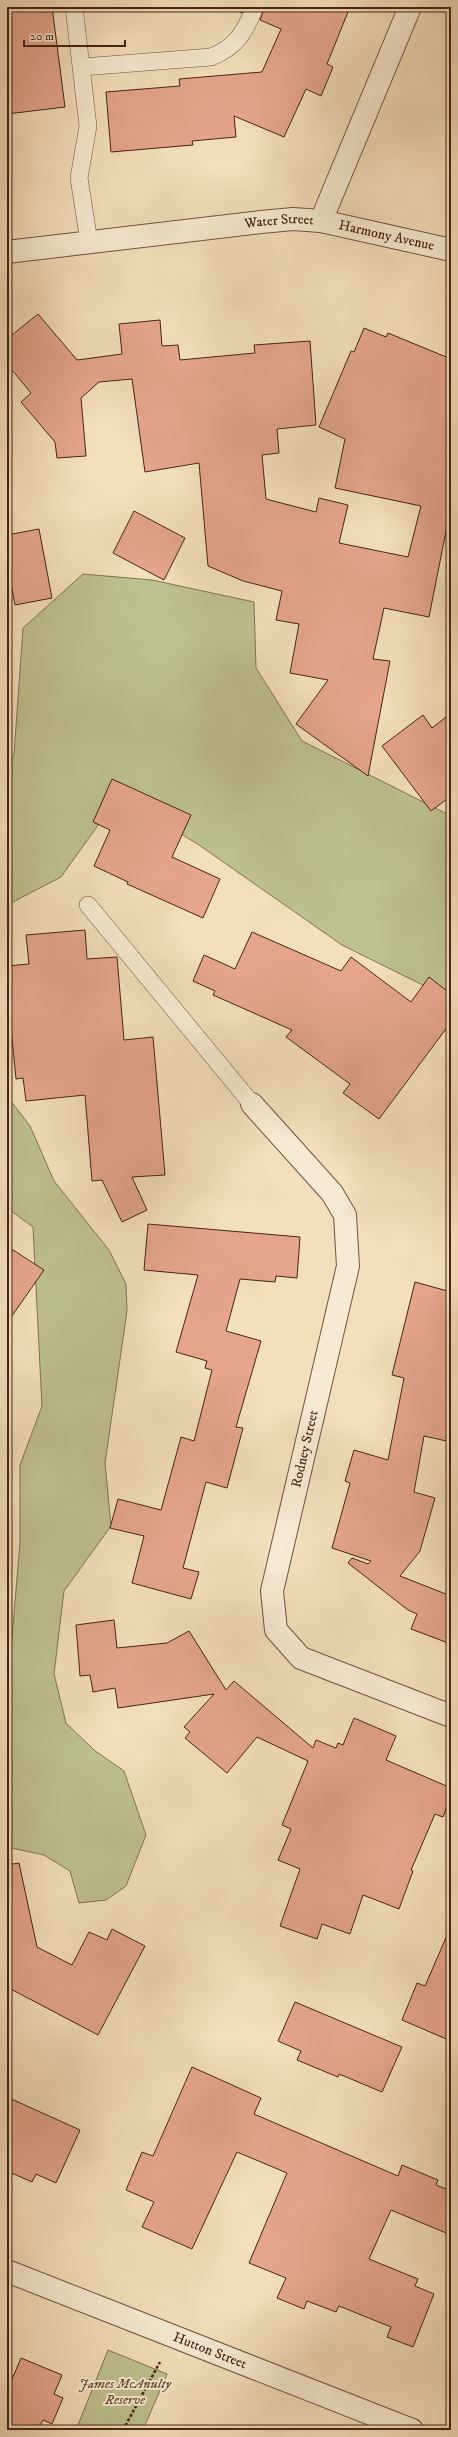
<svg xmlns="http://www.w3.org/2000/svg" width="458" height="2437" font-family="'IM FELL DW Pica',serif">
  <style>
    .green { fill: #bdc18f; stroke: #827252 }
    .building { fill: #e4a58c; stroke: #462316 }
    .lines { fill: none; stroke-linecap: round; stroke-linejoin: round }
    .lane-casing { stroke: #715240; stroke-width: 18 }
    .street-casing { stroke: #715240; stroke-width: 24 }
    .path { stroke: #462316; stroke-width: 2.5; stroke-dasharray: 3 2; stroke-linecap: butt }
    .lane { stroke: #f7ead3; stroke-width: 17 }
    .street { stroke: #f7ead3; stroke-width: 22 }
    .labels { text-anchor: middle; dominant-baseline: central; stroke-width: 4; stroke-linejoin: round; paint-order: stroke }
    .street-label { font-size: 14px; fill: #462316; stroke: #f7ead3 }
    .park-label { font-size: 14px; font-style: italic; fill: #644a34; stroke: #f7ead3 }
  </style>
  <rect width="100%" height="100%" fill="#f3dfbc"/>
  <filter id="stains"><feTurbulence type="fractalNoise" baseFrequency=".005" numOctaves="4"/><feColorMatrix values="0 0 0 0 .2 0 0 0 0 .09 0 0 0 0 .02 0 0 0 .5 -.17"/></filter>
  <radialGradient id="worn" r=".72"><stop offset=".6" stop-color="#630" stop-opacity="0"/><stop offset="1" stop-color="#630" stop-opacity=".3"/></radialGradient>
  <path class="green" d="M 83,574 L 152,580 L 254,602 L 256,668 L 302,741 L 451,816 L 451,999 L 342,945 L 199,845 L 119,796 L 61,877 L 7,905 L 7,770 L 14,755 L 23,628 Z
    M 7,1096 L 30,1126 L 54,1181 L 109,1250 L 126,1284 L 127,1311 L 105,1463 L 111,1526 L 64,1591 L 54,1674 L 66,1723 L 94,1750 L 124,1771 L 146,1835 L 126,1886 L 106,1900 L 79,1903 L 70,1871 L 44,1855 L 7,1847 L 7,1667 L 12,1638 L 20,1542 L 20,1465 L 42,1406 L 33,1227 L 7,1208 Z
    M 108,2350 L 167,2374 L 143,2430 L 76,2430 Z"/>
  <path class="building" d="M 7,7 L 52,7 L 65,107 L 7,114 Z
    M 230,7 L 244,7 L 242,13 Z
    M 265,7 L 350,7 L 327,64 L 333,67 L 321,96 L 306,89 L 284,137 L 234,116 L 236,137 L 192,141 L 193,145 L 111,152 L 106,92 L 180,86 L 179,79 L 262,72 L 281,29 L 260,20 Z
    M 38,314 L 77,360 L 122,354 L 119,324 L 160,320 L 162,346 L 178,345 L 180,360 L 255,353 L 254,345 L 310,341 L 316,425 L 277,429 L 279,453 L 262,455 L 266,499 L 316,512 L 319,498 L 348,505 L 339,543 L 408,557 L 421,506 L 335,488 L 345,439 L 319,427 L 351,351 L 354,352 L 364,328 L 386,337 L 388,333 L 451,359 L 451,506 L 429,617 L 384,608 L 373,659 L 390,661 L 368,776 L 296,724 L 328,680 L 290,673 L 299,624 L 276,620 L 282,591 L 243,581 L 208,566 L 199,463 L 145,472 L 132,379 L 99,382 L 81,398 L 86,456 L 57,458 L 55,442 L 21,402 L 31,393 L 7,364 L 7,339 Z
    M 134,511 L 185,538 L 164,580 L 113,553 Z
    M 39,529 L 52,598 L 15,605 L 7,563 L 7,535 Z
    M 451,713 L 451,796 L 431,811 L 382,746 L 423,715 L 432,728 Z
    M 112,779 L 191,815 L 172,857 L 220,879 L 203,918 L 127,884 L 128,882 L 94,866 L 110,830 L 93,822 Z
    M 85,930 L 87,959 L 117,957 L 124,1040 L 153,1037 L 165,1175 L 132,1177 L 147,1210 L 122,1222 L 102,1180 L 92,1181 L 85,1095 L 26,1101 L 23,1078 L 16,1079 L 10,1018 L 7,1018 L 7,966 L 29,964 L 26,935 Z
    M 252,932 L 341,971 L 351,957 L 411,1002 L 429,977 L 451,994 L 451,1022 L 379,1119 L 343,1093 L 350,1084 L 286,1037 L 292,1030 L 213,995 L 215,991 L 193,981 L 204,955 L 235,969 Z
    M 148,1224 L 300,1237 L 297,1278 L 276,1276 L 275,1282 L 240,1279 L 226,1331 L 261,1341 L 236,1427 L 243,1428 L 227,1488 L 206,1482 L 183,1568 L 199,1572 L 191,1599 L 132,1583 L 144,1536 L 110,1528 L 118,1499 L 161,1510 L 181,1437 L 194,1441 L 212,1370 L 205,1368 L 207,1361 L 176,1352 L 198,1275 L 144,1270 Z
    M 7,1246 L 44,1270 L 7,1323 Z
    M 415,1282 L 451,1292 L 451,1442 L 424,1436 L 414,1492 L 435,1498 L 420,1551 L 400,1576 L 451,1596 L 451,1644 L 411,1629 L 417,1614 L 408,1610 L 348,1563 L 352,1558 L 368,1564 L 371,1561 L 332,1548 L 350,1483 L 345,1481 L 354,1450 L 388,1460 L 404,1378 L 392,1375 Z
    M 114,1620 L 117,1648 L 167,1643 L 189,1631 L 226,1690 L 234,1681 L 313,1748 L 316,1740 L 336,1748 L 338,1743 L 343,1745 L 354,1718 L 396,1736 L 386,1760 L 451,1788 L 451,1796 L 443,1817 L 435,1814 L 411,1870 L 413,1871 L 399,1909 L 363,1895 L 350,1934 L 322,1924 L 317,1939 L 280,1926 L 300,1869 L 278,1860 L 291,1829 L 282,1825 L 308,1761 L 257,1737 L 227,1773 L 185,1738 L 190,1732 L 184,1727 L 214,1694 L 118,1708 L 115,1688 L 93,1692 L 90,1675 L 80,1676 L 76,1625 Z
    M 19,1863 L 37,1947 L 72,1965 L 89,1932 L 107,1940 L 112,1929 L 145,1946 L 98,2035 L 7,1987 L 7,1865 Z
    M 451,1926 L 451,2041 L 402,2020 L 417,1983 L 425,1986 Z
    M 295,2002 L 402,2047 L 382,2092 L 339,2074 L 338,2077 L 297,2060 L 301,2051 L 278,2041 Z
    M 192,2067 L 261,2098 L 254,2114 L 398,2176 L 402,2165 L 438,2180 L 436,2185 L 451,2191 L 451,2235 L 391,2210 L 369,2259 L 418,2279 L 415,2286 L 434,2294 L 413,2347 L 387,2337 L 391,2327 L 339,2306 L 336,2312 L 307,2301 L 304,2309 L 277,2298 L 286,2278 L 249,2263 L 287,2173 L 237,2152 L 192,2249 L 142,2227 L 154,2202 L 126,2190 L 142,2152 L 153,2156 Z
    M 7,2097 L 80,2130 L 56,2183 L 36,2174 L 32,2182 L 7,2171 Z
    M 21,2358 L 62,2375 L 54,2394 L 63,2398 L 52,2424 L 43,2420 L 38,2430 L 7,2430 L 7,2391 Z"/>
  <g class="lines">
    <defs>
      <path id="lane" d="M 74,7 L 88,126 L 79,178 L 89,242
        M 82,67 L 211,57 C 237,47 245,31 255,7
        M 88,905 L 252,1104"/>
      <g id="street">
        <path id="s1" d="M 321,221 L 451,250"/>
        <path id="s2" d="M 7,252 L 261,222 L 293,219 L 321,221 L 410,7"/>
        <path d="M 252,1104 L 332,1193 L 345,1215 L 348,1266 L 272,1591 L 276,1630 L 301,1658 L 451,1716"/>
        <path id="s3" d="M 7,2271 L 412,2430"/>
      </g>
    </defs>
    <use href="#lane" class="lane-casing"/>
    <use href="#street" class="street-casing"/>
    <path class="path" d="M 123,2430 L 160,2362"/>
    <use href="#lane" class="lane"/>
    <use href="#street" class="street"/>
  </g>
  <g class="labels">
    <g class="street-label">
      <text stroke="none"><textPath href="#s2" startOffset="274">Water Street</textPath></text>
      <text stroke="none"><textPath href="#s1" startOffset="67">Harmony Avenue</textPath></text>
      <text transform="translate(305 1449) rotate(-77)">Rodney Street</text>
      <text stroke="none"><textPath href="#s3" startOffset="218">Hutton Street</textPath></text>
    </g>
    <g class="park-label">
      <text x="125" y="2384">James McAnulty<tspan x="125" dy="16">Reserve</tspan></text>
    </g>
  </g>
  <rect width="458" height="2437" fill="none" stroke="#f3dfbc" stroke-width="24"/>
  <rect x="8" y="8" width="442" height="2421" fill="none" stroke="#462316" stroke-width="2"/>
  <rect x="12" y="12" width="434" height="2413" fill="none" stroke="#462316"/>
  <path d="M24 40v6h101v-6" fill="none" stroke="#462316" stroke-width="2"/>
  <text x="30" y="40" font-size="12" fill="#462316" stroke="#f7ead3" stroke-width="3" paint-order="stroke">20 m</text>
  <rect width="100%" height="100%" filter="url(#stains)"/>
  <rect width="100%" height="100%" fill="url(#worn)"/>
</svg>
